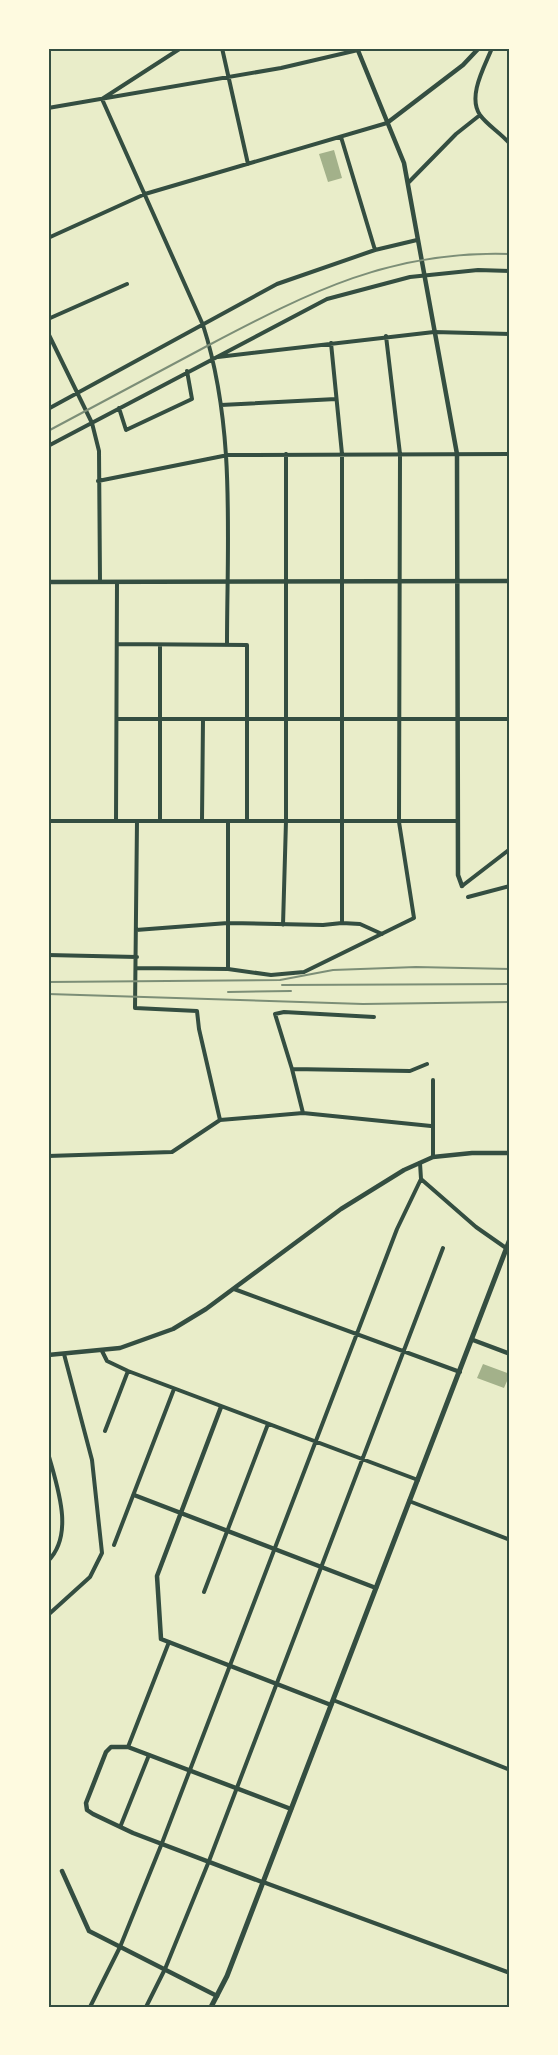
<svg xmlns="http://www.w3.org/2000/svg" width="558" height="2055" font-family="'Fira Sans Condensed',sans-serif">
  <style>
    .water { fill: #a3b18a }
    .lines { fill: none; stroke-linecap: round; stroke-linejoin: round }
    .minor { stroke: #344e41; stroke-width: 4 }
    .tertiary { stroke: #344e41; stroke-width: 4.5 }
    .secondary { stroke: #344e41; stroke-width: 5 }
    .rail { stroke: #7c8e77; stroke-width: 2 }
    .neatline { fill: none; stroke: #344e41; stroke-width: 2 }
  </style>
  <rect width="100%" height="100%" fill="#e9edc9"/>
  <path class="water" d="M 334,150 L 342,178 L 328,182 L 319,154 Z
    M 483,1364 L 510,1374 L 504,1388 L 477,1378 Z"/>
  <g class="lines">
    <path class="minor" d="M 181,48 L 102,99 L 203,325 C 236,428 227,538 227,645
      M 222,48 L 248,164
      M 492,48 C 485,66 467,96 480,115 C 488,126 501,133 510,144
      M 48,108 L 281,68 L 358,50
      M 341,137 L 375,250
      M 409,182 L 456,134 L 480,115
      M 48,238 L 145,194 L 387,123
      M 48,319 L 127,284
      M 48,333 L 92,423 L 99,451 L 100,582
      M 331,343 L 342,454 L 342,923
      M 218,357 L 434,332 L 510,334
      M 221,405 L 336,399
      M 119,408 L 126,430 L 192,399 L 187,371
      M 48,409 L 277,284 L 375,250 L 417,240
      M 48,446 L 327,299 L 410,277 L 478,270 L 510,271
      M 98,481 L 228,455 L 510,454
      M 117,644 L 247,645 L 247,821
      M 117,719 L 510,719
      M 202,820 L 203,719
      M 48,821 L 458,821
      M 116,821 L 117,582
      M 137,821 L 135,1008 L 197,1011 L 199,1029 L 220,1120 L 303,1113 L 431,1126
      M 160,821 L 160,645
      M 462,886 L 510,849
      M 468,897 L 510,886
      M 283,925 L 286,821 L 286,454
      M 136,930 L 228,923 L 323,925 L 342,923 L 360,924 L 382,934
      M 48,955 L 137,957
      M 137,968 L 228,969 L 271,975 L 304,972 L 414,918 L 399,822 L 400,454 L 386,336
      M 228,969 L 228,821
      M 292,1069 L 275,1014 L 284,1012 L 374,1017
      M 433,1080 L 433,1157
      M 303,1113 L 292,1069 L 410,1071 L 427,1064
      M 48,1156 L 172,1152 L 220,1120
      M 421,1179 L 476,1227 L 506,1248
      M 234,1289 L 460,1372
      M 102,1351 L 107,1361 L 128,1371 L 418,1480
      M 105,1431 L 128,1371
      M 48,1453 C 57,1486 75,1534 48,1561
      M 409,1501 L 510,1540
      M 114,1545 L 174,1389
      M 204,1592 L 268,1424
      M 48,1615 L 90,1577 L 102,1553 L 92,1460 L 64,1354
      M 333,1700 L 510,1770
      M 128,1747 L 169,1642
      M 121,1825 L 149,1755
      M 263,1882 L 510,1973
      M 90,2007 L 120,1947 L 162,1843 L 397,1229 L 421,1179 L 420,1163
      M 146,2007 L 165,1969 L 209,1861 L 443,1248"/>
    <path class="tertiary" d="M 357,48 L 404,163 L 457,454 L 458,875 L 462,886
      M 387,123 L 463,65 L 479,48
      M 48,582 L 510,581
      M 473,1340 L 510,1354
      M 48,1355 L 120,1348 L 173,1329 L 206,1309 L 341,1209 L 404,1170 L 433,1157 L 472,1153 L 510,1153
      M 221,1407 L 157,1576 L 161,1639 L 331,1705
      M 134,1495 L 376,1588
      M 62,1871 L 89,1931 L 217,1996
      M 262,1882 L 133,1833 L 93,1814 L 87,1810 L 86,1803 L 106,1752 L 111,1747 L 128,1747 L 291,1809"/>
    <path class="secondary" d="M 211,2007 L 227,1976 L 510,1239"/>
    <path class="rail" d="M 48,431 C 102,402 155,374 209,345 C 310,292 391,250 510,254
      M 48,982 L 280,980 L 333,970 L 416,967 L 510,969
      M 282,985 L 510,984
      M 228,992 L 291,991
      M 48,994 L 363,1004 L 510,1002"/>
  </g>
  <rect width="558" height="2055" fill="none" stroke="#fefae0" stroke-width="99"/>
  <rect x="50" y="50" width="458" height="1956" class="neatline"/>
</svg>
